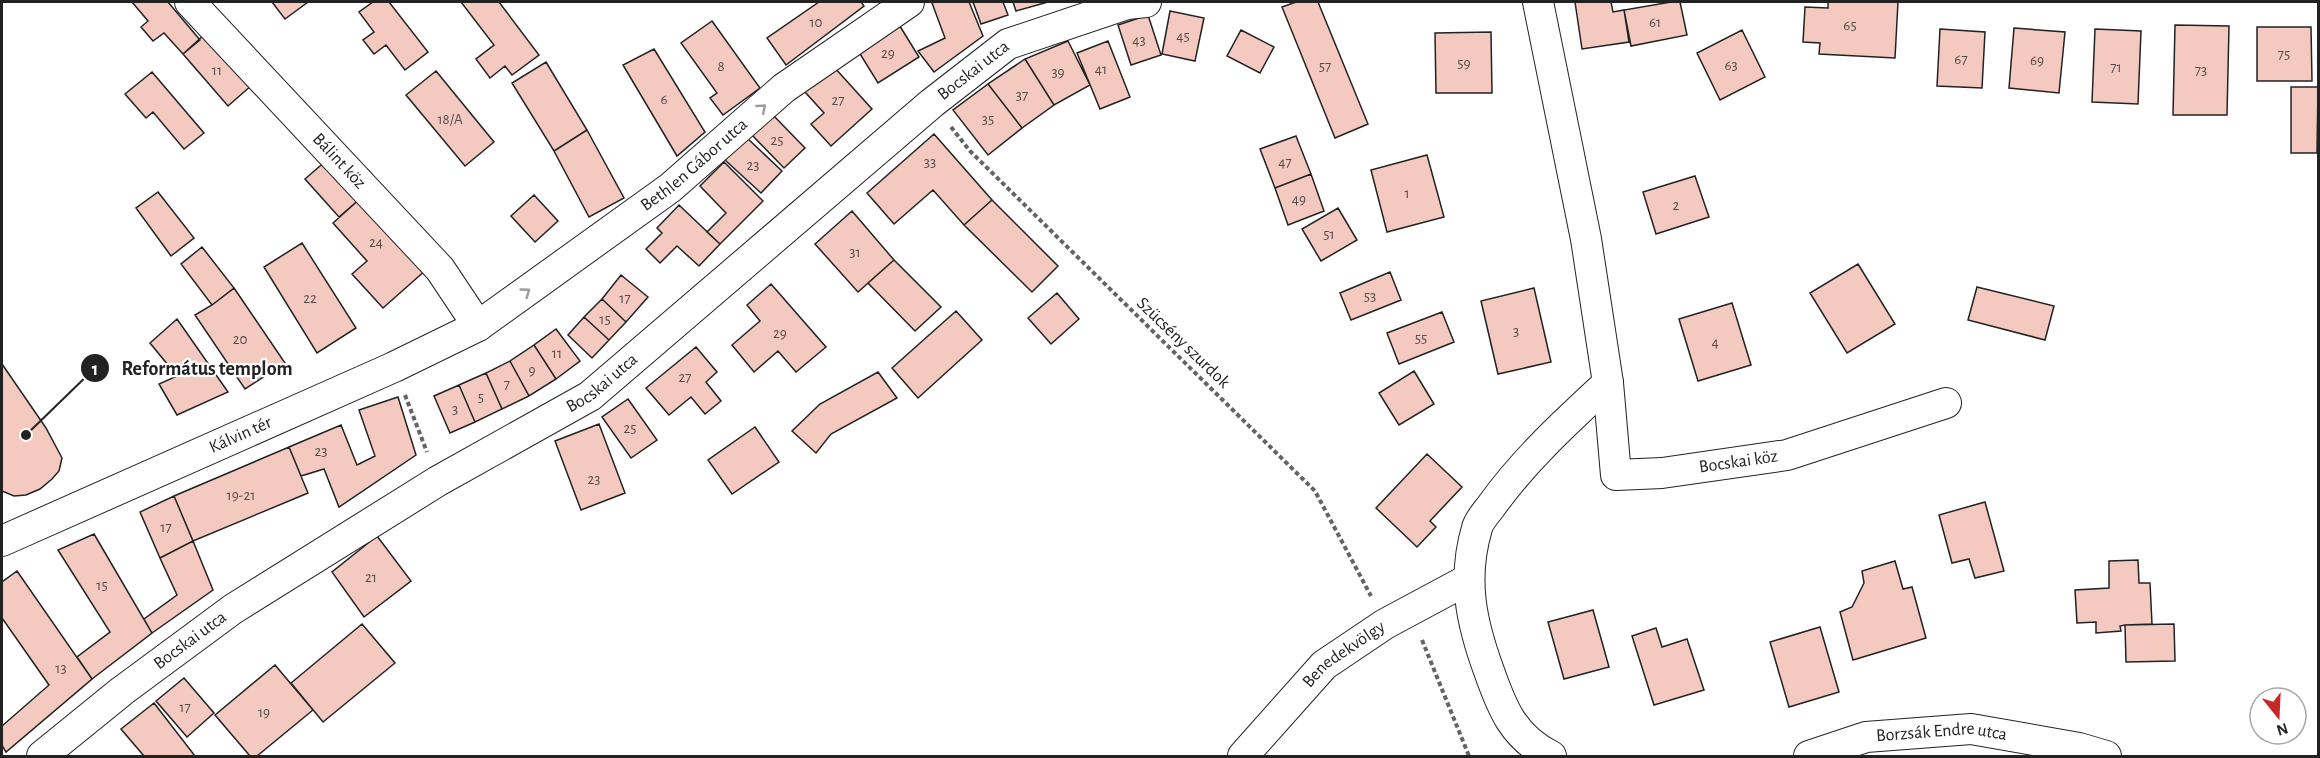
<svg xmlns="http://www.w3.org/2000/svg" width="2320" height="758" font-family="'Alegreya Sans',sans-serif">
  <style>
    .building { fill: #f3c9c0; stroke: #222; stroke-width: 1.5 }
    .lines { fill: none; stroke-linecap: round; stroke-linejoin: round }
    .minor-casing { stroke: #222; stroke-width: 32 }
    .path { stroke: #646464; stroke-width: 4; stroke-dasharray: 4.5 3; stroke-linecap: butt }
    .minor { stroke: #fff; stroke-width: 30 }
    .oneway { stroke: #9c9c9c }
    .labels { text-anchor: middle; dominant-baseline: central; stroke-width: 4.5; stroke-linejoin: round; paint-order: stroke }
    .number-label { font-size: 15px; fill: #564c4a }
    .street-label { font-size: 18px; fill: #222; stroke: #fff }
    .leader { fill: none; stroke: #222; stroke-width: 2 }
    .callout-dot { fill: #222; stroke: #fff; stroke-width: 2 }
    .mark-label { font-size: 18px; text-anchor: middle; font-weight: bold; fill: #fff }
    .callout-label { font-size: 20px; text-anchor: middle; font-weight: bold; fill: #222; stroke: #fff; stroke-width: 4.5; stroke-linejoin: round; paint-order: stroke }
  </style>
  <rect width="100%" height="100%" fill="#fff"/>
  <path class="building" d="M 132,2 L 168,2 L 200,40 L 183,54 L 164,33 L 153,41 L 141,27 L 148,21 Z
    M 272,2 L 308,2 L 285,19 Z
    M 373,2 L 389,2 L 428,52 L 405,70 L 386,45 L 374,54 L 363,40 L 374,32 L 359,12 Z
    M 461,2 L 499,2 L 539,55 L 512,75 L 505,66 L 490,78 L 476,59 L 494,45 Z
    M 819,2 L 861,2 L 864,6 L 786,65 L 767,38 Z
    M 935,2 L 969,2 L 983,36 L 934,72 L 918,51 L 945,38 L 932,3 Z
    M 973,2 L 1003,2 L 1008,15 L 981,24 Z
    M 1013,2 L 1048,2 L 1016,11 Z
    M 1296,2 L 1318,2 L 1368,124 L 1335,138 L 1282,7 Z
    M 1575,2 L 1611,2 L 1613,12 L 1624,10 L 1629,42 L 1582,49 Z
    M 1671,2 L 1680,2 L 1687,35 L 1631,46 L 1624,10 Z
    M 1828,2 L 1898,2 L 1895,58 L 1819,54 L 1820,43 L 1803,42 L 1805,7 L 1828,8 Z
    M 1170,11 L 1204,18 L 1195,61 L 1162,54 Z
    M 1148,15 L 1161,55 L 1131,65 L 1118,25 Z
    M 712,21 L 760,88 L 723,115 L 710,98 L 717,93 L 681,43 Z
    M 898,23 L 919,57 L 878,83 L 857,49 Z
    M 2175,25 L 2229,26 L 2227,115 L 2173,115 Z
    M 2257,27 L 2311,27 L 2312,81 L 2257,81 Z
    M 2014,28 L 2065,32 L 2059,93 L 2009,88 Z
    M 1940,29 L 1985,32 L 1982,88 L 1937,86 Z
    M 2095,29 L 2141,31 L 2138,104 L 2092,102 Z
    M 1241,30 L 1274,47 L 1260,73 L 1227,56 Z
    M 1742,30 L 1765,77 L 1720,100 L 1697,53 Z
    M 1491,32 L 1492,93 L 1436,93 L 1435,33 Z
    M 206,33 L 252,85 L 228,106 L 183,54 Z
    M 1068,41 L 1090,85 L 1054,105 L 1025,59 Z
    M 1108,41 L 1130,97 L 1100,109 L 1077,53 Z
    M 654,49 L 705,132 L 677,156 L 623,65 Z
    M 1025,59 L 1054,105 L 1022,128 L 988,84 Z
    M 546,62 L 587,130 L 554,151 L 512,83 Z
    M 834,67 L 872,109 L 831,146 L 811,124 L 824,113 L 805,92 Z
    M 436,71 L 494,142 L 465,166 L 406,95 Z
    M 152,72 L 204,133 L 184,149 L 153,112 L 146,118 L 125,94 Z
    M 988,84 L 1022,128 L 988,155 L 953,110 Z
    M 2291,87 L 2318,87 L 2317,153 L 2291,153 Z
    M 771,113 L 805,148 L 784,168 L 750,133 Z
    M 587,130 L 624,198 L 589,217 L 554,151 Z
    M 934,134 L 992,200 L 964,225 L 933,190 L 894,224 L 867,193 Z
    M 1296,136 L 1311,174 L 1275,188 L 1260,149 Z
    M 746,137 L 782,171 L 761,193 L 725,160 Z
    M 1427,155 L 1444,217 L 1387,232 L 1371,170 Z
    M 328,159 L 362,197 L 339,217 L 305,179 Z
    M 724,162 L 763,201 L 720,244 L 707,232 L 726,213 L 700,186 Z
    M 1311,174 L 1324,211 L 1288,225 L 1275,188 Z
    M 1695,176 L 1709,217 L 1656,234 L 1643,192 Z
    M 158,192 L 194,238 L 171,256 L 136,208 Z
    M 534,195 L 558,221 L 535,242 L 511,216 Z
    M 362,197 L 427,269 L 383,308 L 352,274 L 367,261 L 333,223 Z
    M 992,200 L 1058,266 L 1032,292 L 964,225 Z
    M 679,205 L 720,244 L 699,266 L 677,246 L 660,263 L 646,249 L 662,233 L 657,228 Z
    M 1338,208 L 1357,240 L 1321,261 L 1302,229 Z
    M 852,211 L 894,260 L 858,292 L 815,244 Z
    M 302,243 L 356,328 L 317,353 L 264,267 Z
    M 202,247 L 234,288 L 212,305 L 181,264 Z
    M 894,260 L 941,307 L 915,331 L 868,283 Z
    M 1858,264 L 1895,324 L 1847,353 L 1810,293 Z
    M 1390,272 L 1401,300 L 1351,320 L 1340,293 Z
    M 621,275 L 648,297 L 626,322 L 602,299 Z
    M 771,284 L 826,347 L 796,372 L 778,351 L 754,372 L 732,345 L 760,321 L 747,305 Z
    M 1977,287 L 2054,306 L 2045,340 L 1968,320 Z
    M 234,288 L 285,363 L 245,389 L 195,315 L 212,305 Z
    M 1534,288 L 1551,362 L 1498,374 L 1481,301 Z
    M 1057,293 L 1079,319 L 1051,344 L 1028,318 Z
    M 602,299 L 626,322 L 609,340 L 584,317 Z
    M 1732,303 L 1751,365 L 1698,381 L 1679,319 Z
    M 956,311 L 982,340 L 918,398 L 892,368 Z
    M 1442,312 L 1454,342 L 1399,364 L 1387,333 Z
    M 584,317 L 609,340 L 592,358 L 568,335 Z
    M 177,319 L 228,392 L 177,415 L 159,384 L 177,376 L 150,343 Z
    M 556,329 L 580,361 L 556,379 L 534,345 Z
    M 534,345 L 556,379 L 529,396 L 510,361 Z
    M 696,347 L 717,372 L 706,382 L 721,401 L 705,414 L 691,397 L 669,415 L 646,388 Z
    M 510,361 L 529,396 L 502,409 L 486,373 Z
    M 2,364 L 46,428 L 62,458 L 59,471 L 52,479 L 40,489 L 26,495 L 14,496 L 2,491 Z
    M 1414,371 L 1434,404 L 1399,425 L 1379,393 Z
    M 878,372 L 897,398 L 831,434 L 816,453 L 792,431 L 820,404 Z
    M 486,373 L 502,409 L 475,422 L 459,385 Z
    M 459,385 L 475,422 L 450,433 L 434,396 Z
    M 398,397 L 416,455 L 339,507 L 324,469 L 301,476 L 289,447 L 341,425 L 357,465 L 375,456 L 359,410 Z
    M 628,399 L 657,440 L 631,458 L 602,417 Z
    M 599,424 L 625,493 L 581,510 L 555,441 Z
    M 755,427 L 779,462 L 732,494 L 708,460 Z
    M 289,447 L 308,493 L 193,541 L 174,496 Z
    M 1427,454 L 1462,487 L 1430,521 L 1436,527 L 1417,547 L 1376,508 Z
    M 174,496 L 193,541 L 160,558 L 140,512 Z
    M 1985,502 L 2004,571 L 1975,578 L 1969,559 L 1952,563 L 1939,515 Z
    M 94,534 L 152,633 L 92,679 L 77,657 L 110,632 L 58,550 Z
    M 377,536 L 411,581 L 364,617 L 332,572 Z
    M 193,541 L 213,590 L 152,633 L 144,619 L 177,595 L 160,558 Z
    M 2138,560 L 2139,583 L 2150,583 L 2152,624 L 2125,625 L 2120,626 L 2121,631 L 2096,633 L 2096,622 L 2077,623 L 2075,590 L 2109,588 L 2109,561 Z
    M 1895,561 L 1903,589 L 1912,587 L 1926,638 L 1853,660 L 1840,612 L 1852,607 L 1864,583 L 1862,571 Z
    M 17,571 L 92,679 L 6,752 L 2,745 L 2,726 L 49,685 L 2,618 L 2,582 Z
    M 1593,610 L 1609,667 L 1564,679 L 1548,622 Z
    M 362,624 L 395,663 L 323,722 L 291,683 Z
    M 2174,624 L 2175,661 L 2126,662 L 2125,625 Z
    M 1820,627 L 1839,692 L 1789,707 L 1770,642 Z
    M 1656,628 L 1662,647 L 1687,639 L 1704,690 L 1654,705 L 1632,636 Z
    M 275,665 L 313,710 L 257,756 L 250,756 L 215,715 Z
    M 184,678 L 214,713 L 187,737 L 156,701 Z
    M 154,703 L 195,756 L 144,756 L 121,729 Z"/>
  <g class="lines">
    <defs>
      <g id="minor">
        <path id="s1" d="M 190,2 L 440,269 L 478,326"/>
        <path id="s2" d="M 1538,2 L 1586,239 L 1608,383 L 1616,475 L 1662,473 L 1787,455 L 1946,403"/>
        <path id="s3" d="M 2,541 L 394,367 L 478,326 L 670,188 L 784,88 L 909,2"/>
        <path id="s4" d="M 42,756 L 122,691 L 233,609 L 438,481 L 590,396 L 932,103 L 1008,44 L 1127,4 L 1146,2"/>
        <path id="s5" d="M 1243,756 L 1324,665 L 1385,624 L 1467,580"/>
        <path d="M 1551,756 C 1513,737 1502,708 1489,671 C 1471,622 1462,579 1477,528 C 1479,520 1487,512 1492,505 C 1525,459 1567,421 1608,383"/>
        <path id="s6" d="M 1809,756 L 1866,737 L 1971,729 L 2079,748 L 2106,756"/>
      </g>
    </defs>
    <use href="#minor" class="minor-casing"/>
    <path class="path" d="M 951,127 L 970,151 L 1315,491 L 1371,596
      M 405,395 L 427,452
      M 1422,640 L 1469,756"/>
    <use href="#minor" class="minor"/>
  </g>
  <defs><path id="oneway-chevron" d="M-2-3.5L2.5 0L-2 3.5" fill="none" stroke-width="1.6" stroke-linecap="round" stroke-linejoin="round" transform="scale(1.5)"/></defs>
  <g class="oneway">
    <use href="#oneway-chevron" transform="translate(762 108) rotate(-41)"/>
    <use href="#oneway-chevron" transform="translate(526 292) rotate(-36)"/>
  </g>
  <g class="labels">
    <g class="number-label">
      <text x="816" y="22">10</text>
      <text x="1655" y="22">61</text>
      <text x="1850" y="25">65</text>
      <text x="1183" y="36">45</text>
      <text x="1139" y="40">43</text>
      <text x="888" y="53">29</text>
      <text x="2284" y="54">75</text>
      <text x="1961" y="59">67</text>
      <text x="2037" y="60">69</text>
      <text x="1464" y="63">59</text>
      <text x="1731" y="65">63</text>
      <text x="721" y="66">8</text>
      <text x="1325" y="66">57</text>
      <text x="2116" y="67">71</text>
      <text x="1101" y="69">41</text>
      <text x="217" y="70">11</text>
      <text x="2201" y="70">73</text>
      <text x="1058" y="72">39</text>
      <text x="1022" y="95">37</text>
      <text x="664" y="99">6</text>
      <text x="838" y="100">27</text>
      <text x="450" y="119">18/A</text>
      <text x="988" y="119">35</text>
      <text x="777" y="140">25</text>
      <text x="930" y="162">33</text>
      <text x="1285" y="162">47</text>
      <text x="753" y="165">23</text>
      <text x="1407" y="193">1</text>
      <text x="1299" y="199">49</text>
      <text x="1676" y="205">2</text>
      <text x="1329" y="234">51</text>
      <text x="376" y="242">24</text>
      <text x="855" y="252">31</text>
      <text x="1370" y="296">53</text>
      <text x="310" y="298">22</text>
      <text x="625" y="298">17</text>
      <text x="605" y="319">15</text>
      <text x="1516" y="331">3</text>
      <text x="780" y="333">29</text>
      <text x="1421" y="338">55</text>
      <text x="240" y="339">20</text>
      <text x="1715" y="342">4</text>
      <text x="557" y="353">11</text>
      <text x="532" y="370">9</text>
      <text x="685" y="377">27</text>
      <text x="507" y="384">7</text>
      <text x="481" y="397">5</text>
      <text x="455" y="409">3</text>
      <text x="630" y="428">25</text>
      <text x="321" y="451">23</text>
      <text x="594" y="479">23</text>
      <text x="241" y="495">19-21</text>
      <text x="166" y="527">17</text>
      <text x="371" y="577">21</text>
      <text x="102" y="585">15</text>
      <text x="61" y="668">13</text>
      <text x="185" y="707">17</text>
      <text x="264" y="712">19</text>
    </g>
    <g class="street-label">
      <text stroke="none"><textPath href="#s4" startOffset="1160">Bocskai utca</textPath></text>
      <text stroke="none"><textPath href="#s1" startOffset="218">Bálint köz</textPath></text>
      <text stroke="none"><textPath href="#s3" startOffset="792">Bethlen Gábor utca</textPath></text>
      <text transform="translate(1183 343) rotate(44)">Szücsény szurdok</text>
      <text stroke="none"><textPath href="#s4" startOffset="674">Bocskai utca</textPath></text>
      <text stroke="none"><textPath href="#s3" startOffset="261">Kálvin tér</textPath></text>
      <text stroke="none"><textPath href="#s2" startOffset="603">Bocskai köz</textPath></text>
      <text stroke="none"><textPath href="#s4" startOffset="188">Bocskai utca</textPath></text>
      <text stroke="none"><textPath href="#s5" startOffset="144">Benedekvölgy</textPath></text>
      <text stroke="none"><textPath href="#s6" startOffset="136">Borzsák Endre utca</textPath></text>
    </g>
  </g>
  <path class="leader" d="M26 435L95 368"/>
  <g class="callout-dot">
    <circle cx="26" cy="435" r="6"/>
    <circle cx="95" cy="368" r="15"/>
  </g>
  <g class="mark-label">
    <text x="95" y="375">1</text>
  </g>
  <g class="callout-label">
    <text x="207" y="375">Református templom</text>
  </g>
  <rect width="2320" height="758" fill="none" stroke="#222222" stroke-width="6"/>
  <g transform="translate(2278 716) rotate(162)"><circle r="28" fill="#ffffff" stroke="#a7a7a7" stroke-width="1.5"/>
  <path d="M0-4.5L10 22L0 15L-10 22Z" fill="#c62828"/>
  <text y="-9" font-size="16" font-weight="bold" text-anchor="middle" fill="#222222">N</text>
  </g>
</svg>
